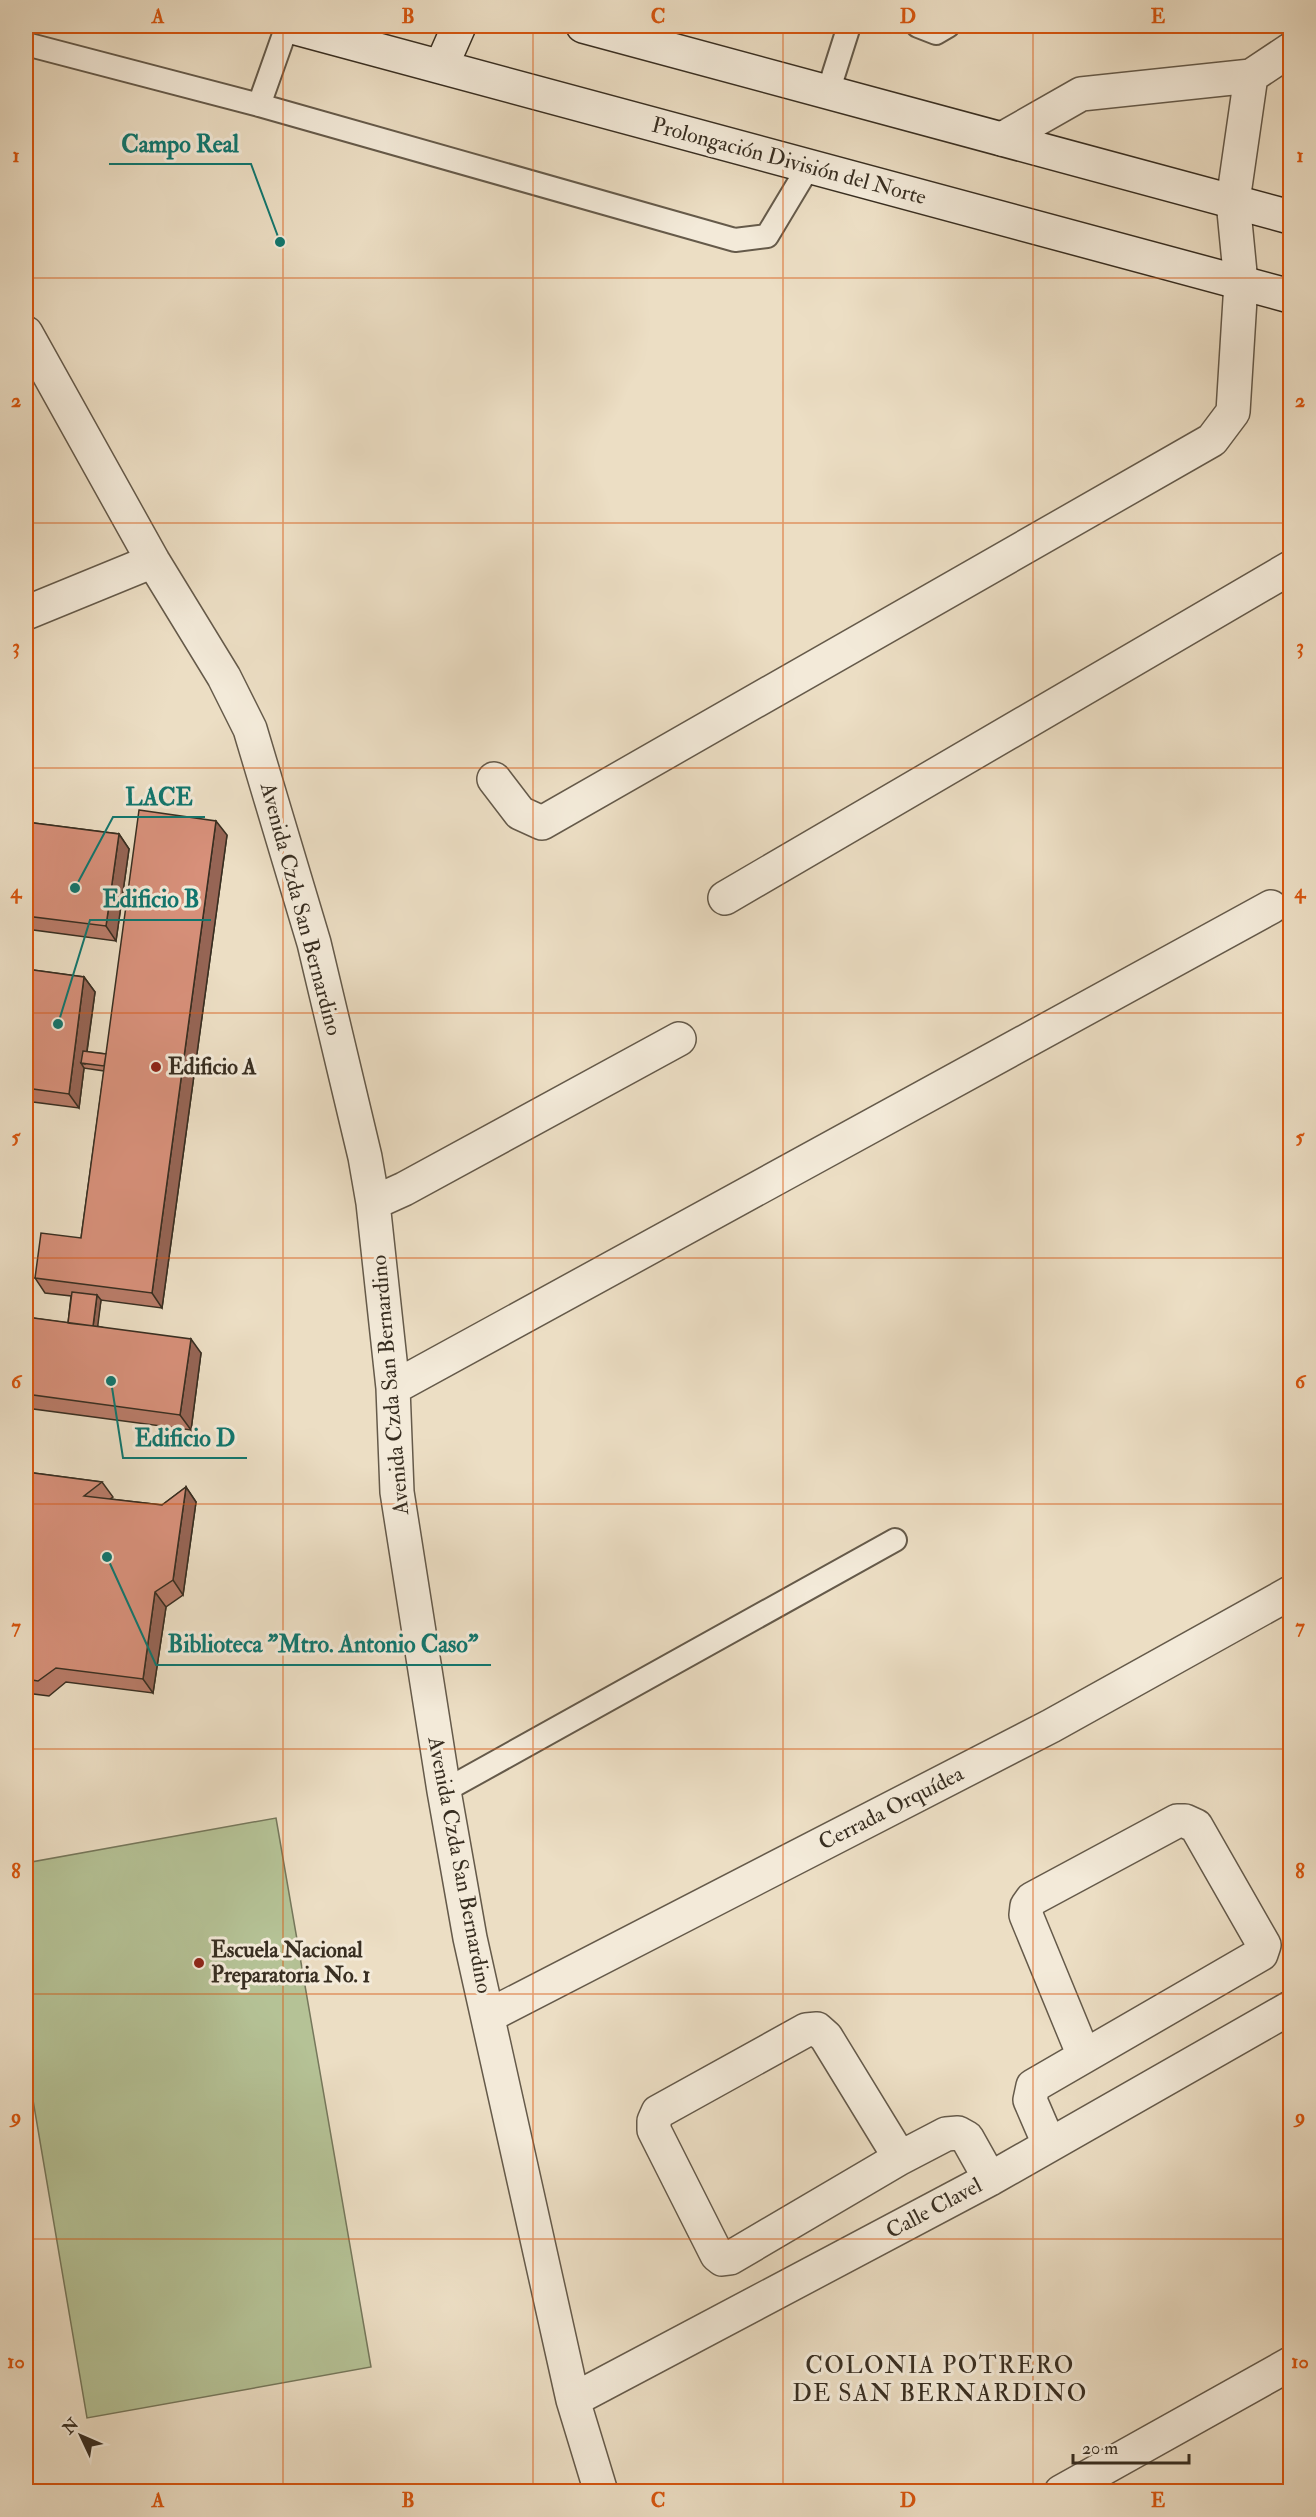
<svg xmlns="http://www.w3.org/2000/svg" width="1316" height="2517" font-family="'IM FELL Double Pica',serif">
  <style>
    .pitch { fill: #b5c296; stroke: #76785c; stroke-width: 1.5 }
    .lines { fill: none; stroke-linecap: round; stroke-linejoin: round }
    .service-casing { stroke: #655a4a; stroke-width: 26 }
    .minor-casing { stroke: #655a4a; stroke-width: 36 }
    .secondary-casing { stroke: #382e21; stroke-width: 36 }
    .service { stroke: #f3ead9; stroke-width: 22 }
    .minor { stroke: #f3ead9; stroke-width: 33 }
    .secondary { stroke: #f3ead9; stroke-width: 33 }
    .wall { fill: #b97c69; stroke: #382e21; stroke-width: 1.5 }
    .shaded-wall { fill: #966555; stroke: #382e21; stroke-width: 1.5 }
    .building { fill: #d7907a; stroke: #382e21; stroke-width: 1.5 }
    .grid { fill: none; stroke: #d6550e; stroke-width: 1.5; stroke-opacity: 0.55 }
    .poi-dot { fill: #8f2418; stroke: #f3ead9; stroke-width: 2 }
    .labels { text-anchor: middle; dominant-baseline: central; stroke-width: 6; stroke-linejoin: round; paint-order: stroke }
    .street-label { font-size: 22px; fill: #382e21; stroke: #f3ead9 }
    .poi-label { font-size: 22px; font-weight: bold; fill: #382e21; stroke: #f3ead9; text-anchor: start }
    .neighbourhood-label { font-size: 24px; letter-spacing: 1.5px; fill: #382e21; stroke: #f3ead9 }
    .leader { fill: none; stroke: #0f766e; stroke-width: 2 }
    .callout-dot { fill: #0f766e; stroke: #f3ead9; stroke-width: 2 }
    .callout-label { font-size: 24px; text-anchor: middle; font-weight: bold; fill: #0f766e; stroke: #f3ead9; stroke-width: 6; stroke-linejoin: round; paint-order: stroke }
    .neatline { fill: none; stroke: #d6550e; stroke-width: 2 }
    .grid-label { font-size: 20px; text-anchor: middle; font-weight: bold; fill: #d6550e }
  </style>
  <rect width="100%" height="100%" fill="#ecdec4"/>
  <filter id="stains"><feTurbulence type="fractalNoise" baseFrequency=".00333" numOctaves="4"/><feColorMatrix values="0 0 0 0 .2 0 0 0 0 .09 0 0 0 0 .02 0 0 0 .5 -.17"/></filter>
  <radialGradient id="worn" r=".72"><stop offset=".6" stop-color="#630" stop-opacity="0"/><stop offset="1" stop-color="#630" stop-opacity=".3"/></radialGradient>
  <path class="pitch" d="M 276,1818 L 371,2367 L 87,2418 L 26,2059 L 26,1863 Z"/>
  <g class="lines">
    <defs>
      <path id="service" d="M 287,26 L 259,105 L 735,240 L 767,236 L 809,166
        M 918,26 L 936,33 L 948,26
        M 26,44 L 259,105
        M 828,92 L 849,26
        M 444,1791 L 895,1540"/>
      <path id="minor" d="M 1002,139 L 1081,94 L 1251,76 L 1290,50
        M 26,333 L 153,561 L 224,677 L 250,729 L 314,943 L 365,1157 L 373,1203 L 393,1388 L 397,1492 L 444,1791 L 470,1938 L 573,2400 L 601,2492
        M 26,613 L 153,561
        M 494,779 L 520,813 L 542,823 L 1212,440 L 1233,412 L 1241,283 L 1233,201 L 1251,76
        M 725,898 L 1290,568
        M 373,1203 L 404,1189 L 679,1039
        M 393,1388 L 1271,907
        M 488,2016 L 1051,1726 L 1290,1593
        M 1049,2144 L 1030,2100 L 1033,2086 L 1261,1954 L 1264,1945 L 1196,1826 L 1185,1821 L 1177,1821 L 1032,1899 L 1027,1906 L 1026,1915 L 1084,2056
        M 900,2158 L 826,2037 L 817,2029 L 806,2030 L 658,2112 L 654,2121 L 654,2130 L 717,2255 L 722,2259 L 730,2258 L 900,2158 L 946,2134 L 958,2133 L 967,2138 L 990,2179
        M 573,2400 L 990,2179 L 1290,2008
        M 1061,2492 L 1290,2364"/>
      <path id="secondary" d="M 289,26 L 1290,296
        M 583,26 L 1290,217
        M 441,67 L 459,26"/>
    </defs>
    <use href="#service" class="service-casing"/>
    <use href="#minor" class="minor-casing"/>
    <use href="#secondary" class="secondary-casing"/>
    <use href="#service" class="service"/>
    <use href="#minor" class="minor"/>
    <use href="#secondary" class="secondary"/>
  </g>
  <path class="wall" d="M 26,822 L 119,834 L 129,849 L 116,941 L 26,929 Z
    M 227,835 L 162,1308 L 101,1300 L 97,1326 L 201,1353 L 191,1430 L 26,1408 L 26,1317 L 68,1323 L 71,1296 L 45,1293 L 35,1278 L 81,1238 L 104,1071 L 84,1068 L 79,1108 L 33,1102 L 26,1091 L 27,1058 L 26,1058 L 26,969 L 84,977 L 95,992 L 87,1052 L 106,1054 Z
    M 26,1472 L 102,1482 L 113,1497 L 110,1499 L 162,1505 L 186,1487 L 196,1502 L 183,1595 L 166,1607 L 153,1693 L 66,1682 L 49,1696 L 26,1693 Z"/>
  <path class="shaded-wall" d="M 216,821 L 227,835 L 162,1308 L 152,1293 Z
    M 119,834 L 129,849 L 116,941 L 106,926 Z
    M 84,977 L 95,992 L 85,1064 L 81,1063 L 84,1068 L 79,1108 L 69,1094 Z
    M 97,1295 L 101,1300 L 96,1340 L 92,1335 Z
    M 191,1339 L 201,1353 L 191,1430 L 180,1415 Z
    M 186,1487 L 196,1502 L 183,1595 L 173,1580 Z
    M 155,1592 L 166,1607 L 153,1693 L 143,1679 Z"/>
  <path class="building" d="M 139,810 L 216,821 L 152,1293 L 35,1278 L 41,1233 L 81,1238 Z
    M 26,822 L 119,834 L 106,926 L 26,916 Z
    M 26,969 L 84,977 L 69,1094 L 26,1088 L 26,1069 L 29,1045 L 26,1045 Z
    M 83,1051 L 106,1054 L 104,1066 L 81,1063 Z
    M 72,1292 L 97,1295 L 93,1326 L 68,1323 Z
    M 26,1317 L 191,1339 L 180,1415 L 26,1394 Z
    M 26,1472 L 102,1482 L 84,1496 L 162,1505 L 186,1487 L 173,1580 L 155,1592 L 143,1679 L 56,1668 L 38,1681 L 26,1679 Z"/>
  <path class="grid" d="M 283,26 L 283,2492M 533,26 L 533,2492M 783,26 L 783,2492M 1033,26 L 1033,2492M 26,278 L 1290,278M 26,523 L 1290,523M 26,768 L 1290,768M 26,1013 L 1290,1013M 26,1258 L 1290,1258M 26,1504 L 1290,1504M 26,1749 L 1290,1749M 26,1994 L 1290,1994M 26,2239 L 1290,2239"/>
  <g class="poi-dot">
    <circle cx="156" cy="1067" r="6"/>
    <circle cx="199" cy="1963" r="6"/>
  </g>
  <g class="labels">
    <g class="street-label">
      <text transform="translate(789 161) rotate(15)">Prolongación División del Norte</text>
      <text transform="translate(301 909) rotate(75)">Avenida Czda San Bernardino</text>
      <text transform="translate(390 1385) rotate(-95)">Avenida Czda San Bernardino</text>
      <text transform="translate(891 1808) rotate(-27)">Cerrada Orquídea</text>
      <text transform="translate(460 1865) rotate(79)">Avenida Czda San Bernardino</text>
      <text transform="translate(934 2208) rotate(-28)">Calle Clavel</text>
    </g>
    <g class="poi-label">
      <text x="168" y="1067">Edificio A</text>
      <text x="211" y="1950">Escuela Nacional<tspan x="211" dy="25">Preparatoria No. 1</tspan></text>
    </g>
    <g class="neighbourhood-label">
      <text x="940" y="2365">COLONIA POTRERO<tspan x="940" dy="28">DE SAN BERNARDINO</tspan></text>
    </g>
  </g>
  <path class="leader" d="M280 242L251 164H109M75 888L113 817H205M58 1024L90 920H211M111 1381L123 1458H247M107 1557L156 1665H491"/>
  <g class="callout-dot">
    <circle cx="280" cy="242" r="6"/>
    <circle cx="75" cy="888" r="6"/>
    <circle cx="58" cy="1024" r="6"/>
    <circle cx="111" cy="1381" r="6"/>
    <circle cx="107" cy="1557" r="6"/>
  </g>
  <g class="callout-label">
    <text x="180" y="152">Campo Real</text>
    <text x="159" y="805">LACE</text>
    <text x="151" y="907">Edificio B</text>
    <text x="185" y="1446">Edificio D</text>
    <text x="323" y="1652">Biblioteca "Mtro. Antonio Caso"</text>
  </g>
  <rect width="1316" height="2517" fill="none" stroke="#ecdec4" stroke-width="66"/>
  <g transform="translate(81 2436) rotate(314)" stroke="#f3ead9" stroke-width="4.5" paint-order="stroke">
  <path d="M0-4.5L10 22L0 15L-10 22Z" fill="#382e21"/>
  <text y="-9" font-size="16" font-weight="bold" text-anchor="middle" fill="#382e21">N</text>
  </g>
  <path d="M1073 2454v9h116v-9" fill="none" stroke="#382e21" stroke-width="3"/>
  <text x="1082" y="2454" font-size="18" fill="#382e21" stroke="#f3ead9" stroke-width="4.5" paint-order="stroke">20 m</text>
  <rect x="33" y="33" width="1250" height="2451" class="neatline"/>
  <g class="grid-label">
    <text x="158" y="23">A</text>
    <text x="408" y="23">B</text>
    <text x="658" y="23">C</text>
    <text x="908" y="23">D</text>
    <text x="1158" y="23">E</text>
    <text x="16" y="162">1</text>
    <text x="1300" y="162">1</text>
    <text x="16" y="407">2</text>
    <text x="1300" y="407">2</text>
    <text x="16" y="653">3</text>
    <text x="1300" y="653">3</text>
    <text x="16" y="898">4</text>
    <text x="1300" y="898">4</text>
    <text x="16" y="1143">5</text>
    <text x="1300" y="1143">5</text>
    <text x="16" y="1388">6</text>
    <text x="1300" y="1388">6</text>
    <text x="16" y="1633">7</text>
    <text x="1300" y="1633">7</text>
    <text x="16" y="1878">8</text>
    <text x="1300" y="1878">8</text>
    <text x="16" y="2123">9</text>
    <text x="1300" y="2123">9</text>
    <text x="16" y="2368">10</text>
    <text x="1300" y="2368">10</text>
    <text x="158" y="2507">A</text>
    <text x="408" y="2507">B</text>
    <text x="658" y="2507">C</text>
    <text x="908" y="2507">D</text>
    <text x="1158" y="2507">E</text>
  </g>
  <rect width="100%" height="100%" filter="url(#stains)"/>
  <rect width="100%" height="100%" fill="url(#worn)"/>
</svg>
